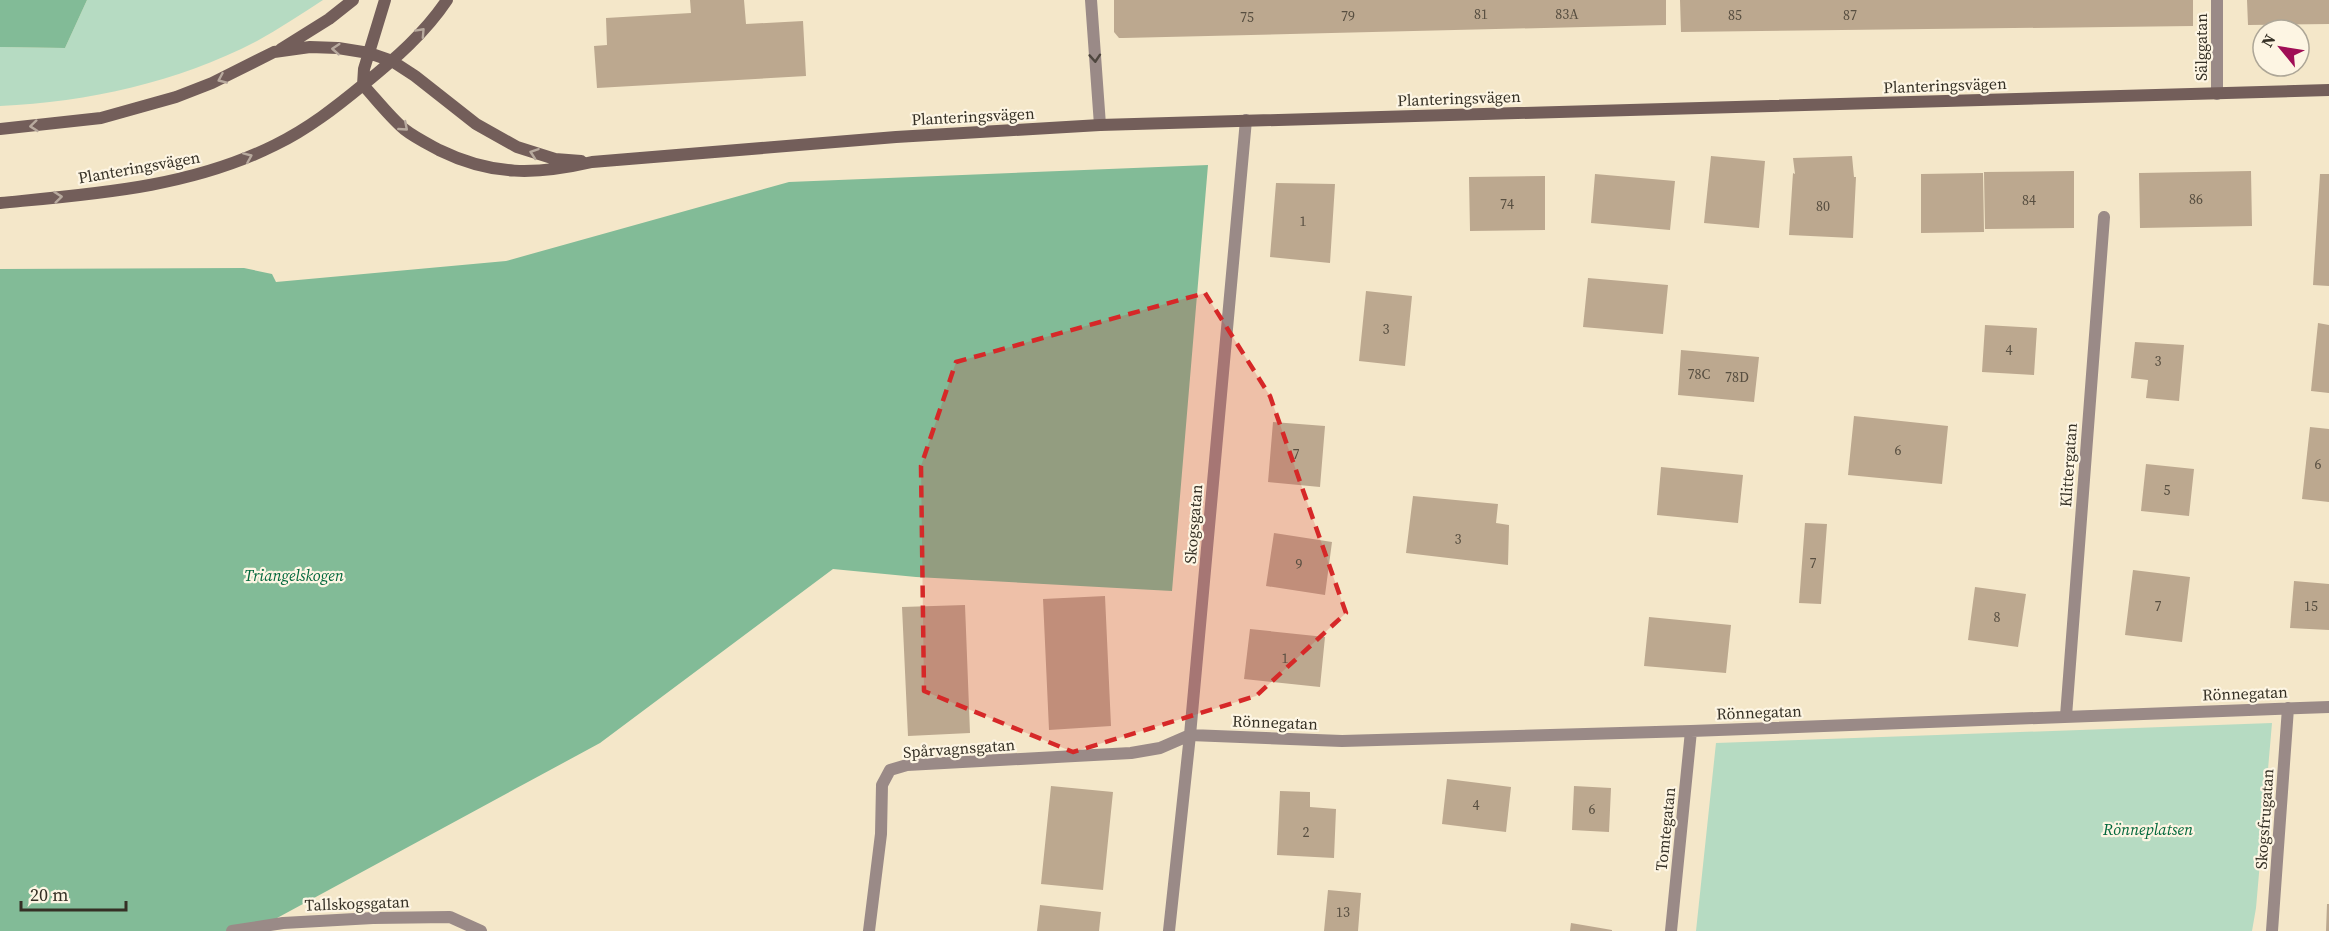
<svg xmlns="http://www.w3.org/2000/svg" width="2329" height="931" font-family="'Source Serif 4',serif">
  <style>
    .green { fill: #b6dbc2 }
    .forest { fill: #82bb97 }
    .building { fill: #bca88f }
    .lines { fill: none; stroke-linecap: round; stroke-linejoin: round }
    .street { stroke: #9a8a87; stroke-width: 12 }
    .secondary { stroke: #735e5a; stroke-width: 12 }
    .oneway { stroke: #b8aa9e }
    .oneway2 { stroke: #4e463e }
    .marked { fill: #d62828; fill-opacity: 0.2; stroke: #d62828; stroke-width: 4.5; stroke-dasharray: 12 8; stroke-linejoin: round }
    .labels { text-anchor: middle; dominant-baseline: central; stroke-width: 4.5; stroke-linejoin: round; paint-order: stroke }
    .number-label { font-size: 14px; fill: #574e40 }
    .street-label { font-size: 16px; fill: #353025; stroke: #fdf5e3 }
    .park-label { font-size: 16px; font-style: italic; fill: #00673b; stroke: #fdf5e3 }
  </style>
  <rect width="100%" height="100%" fill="#f4e7c9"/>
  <path class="green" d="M 87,0 L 323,0 C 301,14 279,29 257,41 C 178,82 89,102 0,106 L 0,47 L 65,48 Z
    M 2272,723 L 2256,908 L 2252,931 L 1696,931 L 1716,743 Z"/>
  <path class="forest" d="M 0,0 L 87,0 L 65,48 L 0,47 Z
    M 1208,165 L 1172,591 L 916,577 L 833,569 L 600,743 L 253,931 L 0,931 L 0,269 L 244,268 L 272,274 L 276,282 L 506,261 L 789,182 Z"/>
  <path class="building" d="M 690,0 L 744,0 L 746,24 L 803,21 L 806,76 L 597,88 L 594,46 L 607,45 L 606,18 L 691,13 Z
    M 1114,0 L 1666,0 L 1666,25 L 1123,38 L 1119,38 L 1114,32 Z
    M 1680,0 L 2193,0 L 2193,26 L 1681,32 Z
    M 2247,0 L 2329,0 L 2329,24 L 2248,25 Z
    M 1711,156 L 1765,161 L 1759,228 L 1704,223 Z
    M 1852,156 L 1854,177 L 1856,177 L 1853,238 L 1789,235 L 1793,173 L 1795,174 L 1793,158 Z
    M 2074,171 L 2074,228 L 1985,229 L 1984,172 Z
    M 2251,171 L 2252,226 L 2140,228 L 2139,173 Z
    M 1983,173 L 1984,232 L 1921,233 L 1921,174 Z
    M 1595,174 L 1675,181 L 1670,230 L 1591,223 Z
    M 2320,174 L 2329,174 L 2329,286 L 2313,285 Z
    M 1545,176 L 1545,230 L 1470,231 L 1469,177 Z
    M 1276,183 L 1335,184 L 1330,263 L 1270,257 Z
    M 1588,278 L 1668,285 L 1663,334 L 1583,327 Z
    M 1366,291 L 1412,296 L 1405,366 L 1359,361 Z
    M 2318,323 L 2329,325 L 2329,393 L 2311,391 Z
    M 1985,325 L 2037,328 L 2034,375 L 1982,372 Z
    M 2135,342 L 2184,345 L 2179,401 L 2146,398 L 2148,380 L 2131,378 Z
    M 1681,350 L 1759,357 L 1754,402 L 1678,395 Z
    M 1854,416 L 1948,426 L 1942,484 L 1848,475 Z
    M 1273,422 L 1325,426 L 1320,487 L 1268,482 Z
    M 2310,427 L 2329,429 L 2329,502 L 2302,499 Z
    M 2146,464 L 2194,469 L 2189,516 L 2141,511 Z
    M 1661,467 L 1743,475 L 1738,523 L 1657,515 Z
    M 1413,496 L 1498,504 L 1496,523 L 1509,525 L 1508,565 L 1406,553 Z
    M 1805,523 L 1827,524 L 1821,604 L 1799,603 Z
    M 1274,533 L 1332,542 L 1325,595 L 1266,586 Z
    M 2133,570 L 2190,577 L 2182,642 L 2125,635 Z
    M 2294,581 L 2329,584 L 2329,630 L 2290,628 Z
    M 1975,587 L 2026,594 L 2018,647 L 1968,640 Z
    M 1105,596 L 1111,726 L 1049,730 L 1043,599 Z
    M 965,605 L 970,733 L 908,736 L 902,607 Z
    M 1649,617 L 1731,625 L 1726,673 L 1644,666 Z
    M 1250,629 L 1325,637 L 1320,687 L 1244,679 Z
    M 1447,779 L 1511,787 L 1506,832 L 1442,824 Z
    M 1051,786 L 1113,792 L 1103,890 L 1041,884 Z
    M 1574,786 L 1611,788 L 1609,832 L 1572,830 Z
    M 1280,791 L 1310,792 L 1310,807 L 1336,809 L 1334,858 L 1277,855 Z
    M 1328,890 L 1361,893 L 1358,931 L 1324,931 Z
    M 2327,904 L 2329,904 L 2329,931 L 2326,931 Z
    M 1040,905 L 1101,912 L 1099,931 L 1037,931 Z
    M 1571,923 L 1612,930 L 1612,931 L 1570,931 Z"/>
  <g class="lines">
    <path class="street" d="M 1091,0 L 1100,125
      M 2217,94 L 2217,0
      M 2066,716 L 2104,217
      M 232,931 L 283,923 L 373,918 L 450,917 L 481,931
      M 869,931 L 881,834 L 882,785 L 890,770 L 907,765 L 1131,753 L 1160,748 L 1190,735 L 1342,741 L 1691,731 L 2329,707
      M 1169,931 L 1190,735 L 1246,120
      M 1671,931 L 1691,731
      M 2272,931 L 2288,708"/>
    <path class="secondary" d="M 281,49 L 329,19 L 353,0
      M 363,85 C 376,99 389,116 404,129 C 414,137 428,144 439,150 C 492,176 536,175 592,162 L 896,137 L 1100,125 L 2329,90
      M 363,85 L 364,69 L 385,0
      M 0,129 L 101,118 L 176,97 L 212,83 L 274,52 L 310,47 L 338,48 L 369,53 L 392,61 L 415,76 L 476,124 L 517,147 L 555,159 L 581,161
      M 0,203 C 93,194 189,188 275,145 C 308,129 336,107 364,84 C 395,59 425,33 447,0"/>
  </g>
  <defs><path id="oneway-chevron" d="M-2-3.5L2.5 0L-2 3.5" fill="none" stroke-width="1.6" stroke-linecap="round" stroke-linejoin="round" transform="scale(1.5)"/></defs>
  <g class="oneway">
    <use href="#oneway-chevron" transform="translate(421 32) rotate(-47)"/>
    <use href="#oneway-chevron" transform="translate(336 49) rotate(-176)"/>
    <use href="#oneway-chevron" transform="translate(222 79) rotate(156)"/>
    <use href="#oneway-chevron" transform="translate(34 126) rotate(174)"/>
    <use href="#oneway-chevron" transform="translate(404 127) rotate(41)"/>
    <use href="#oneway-chevron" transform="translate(534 153) rotate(-161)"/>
    <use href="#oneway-chevron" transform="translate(248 157) rotate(-23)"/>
    <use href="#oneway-chevron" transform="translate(58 197) rotate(-6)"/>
  </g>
  <use class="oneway2" href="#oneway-chevron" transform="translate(1095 58) rotate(86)"/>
  <path class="marked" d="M 1205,293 L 1270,396 L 1346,613 L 1256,696 L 1073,752 L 924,691 L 921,466 L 956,362 Z"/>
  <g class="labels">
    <g class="number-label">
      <text x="1481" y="14">81</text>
      <text x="1567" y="14">83A</text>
      <text x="1735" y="15">85</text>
      <text x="1850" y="15">87</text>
      <text x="1348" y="16">79</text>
      <text x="1247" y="17">75</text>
      <text x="2196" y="199">86</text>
      <text x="2029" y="200">84</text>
      <text x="1507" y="204">74</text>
      <text x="1823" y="206">80</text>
      <text x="1303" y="221">1</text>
      <text x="1386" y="329">3</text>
      <text x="2009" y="350">4</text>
      <text x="2158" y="361">3</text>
      <text x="1699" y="374">78C</text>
      <text x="1737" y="377">78D</text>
      <text x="1898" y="450">6</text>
      <text x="1296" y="454">7</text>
      <text x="2318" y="464">6</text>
      <text x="2167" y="490">5</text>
      <text x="1458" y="539">3</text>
      <text x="1813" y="563">7</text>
      <text x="1299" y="564">9</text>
      <text x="2158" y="606">7</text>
      <text x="2311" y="606">15</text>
      <text x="1997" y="617">8</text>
      <text x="1285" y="658">1</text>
      <text x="1476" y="805">4</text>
      <text x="1592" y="809">6</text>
      <text x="1306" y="832">2</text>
      <text x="1343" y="912">13</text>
    </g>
    <g class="street-label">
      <text transform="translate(2201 47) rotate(-90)">Sälggatan</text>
      <text transform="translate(1945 85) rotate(-2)">Planteringsvägen</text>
      <text transform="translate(1459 98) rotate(-2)">Planteringsvägen</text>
      <text transform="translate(973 116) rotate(-3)">Planteringsvägen</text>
      <text transform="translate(139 167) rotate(-10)">Planteringsvägen</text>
      <text transform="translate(2068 465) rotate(-86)">Klittergatan</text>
      <text transform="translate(1193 524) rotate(-85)">Skogsgatan</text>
      <text transform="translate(2245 693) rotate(-2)">Rönnegatan</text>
      <text transform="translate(1759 712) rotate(-2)">Rönnegatan</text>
      <text transform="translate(1275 722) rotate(2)">Rönnegatan</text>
      <text transform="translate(959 748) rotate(-4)">Spårvagnsgatan</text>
      <text transform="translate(2264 819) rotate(-86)">Skogsfrugatan</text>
      <text transform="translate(1665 829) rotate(-84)">Tomtegatan</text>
      <text transform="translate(357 903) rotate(-2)">Tallskogsgatan</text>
    </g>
    <g class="park-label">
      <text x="294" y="575">Triangelskogen</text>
      <text x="2148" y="829">Rönneplatsen</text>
    </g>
  </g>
  <g transform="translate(2281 48) rotate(300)"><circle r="28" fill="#fdf5e3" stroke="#ada697" stroke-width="1.5"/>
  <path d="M0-4.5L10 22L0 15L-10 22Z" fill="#a00e56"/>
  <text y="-9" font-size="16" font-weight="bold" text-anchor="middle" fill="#353025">N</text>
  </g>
  <path d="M21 901v9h105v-9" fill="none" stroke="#353025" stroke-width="3"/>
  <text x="30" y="901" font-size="18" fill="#353025" stroke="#fdf5e3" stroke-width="4.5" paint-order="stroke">20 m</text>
</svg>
